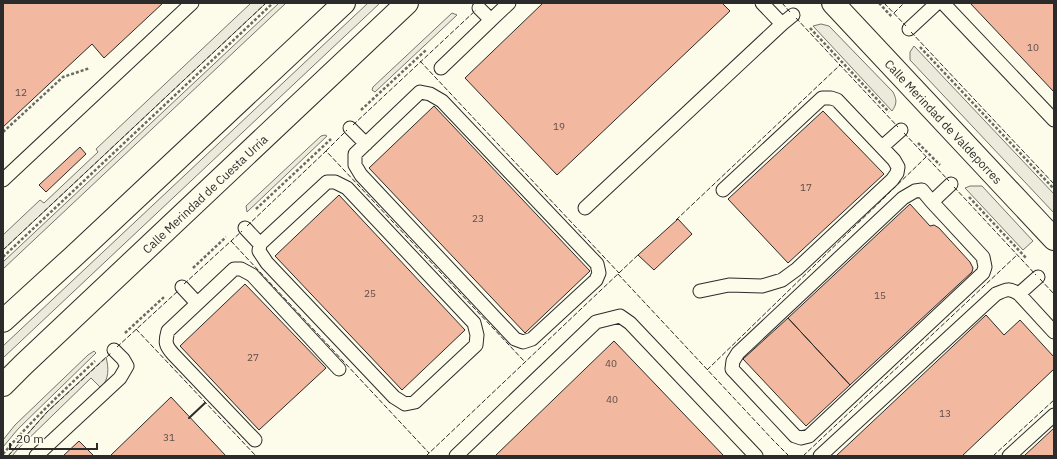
<svg xmlns="http://www.w3.org/2000/svg" width="1057" height="459" font-family="'IBM Plex Sans',sans-serif">
  <style>
    .green { fill: #ecebdb; stroke: #74746e }
    .building { fill: #f2b8a0; stroke: #2b2b2b }
    .lines { fill: none; stroke-linecap: round; stroke-linejoin: round }
    .lane-casing { stroke: #2b2b2b; stroke-width: 15 }
    .street-casing { stroke: #2b2b2b; stroke-width: 24 }
    .path { stroke: #6a6964; stroke-width: 2.5; stroke-dasharray: 3 2; stroke-linecap: butt }
    .lane { stroke: #fdfbea; stroke-width: 13 }
    .street { stroke: #fdfbea; stroke-width: 22 }
    .fence { stroke: #2b2b2b; stroke-width: 1; stroke-dasharray: 5 2; stroke-linecap: butt }
    .wall { stroke: #2b2b2b; stroke-width: 2 }
    .labels { text-anchor: middle; dominant-baseline: central; stroke-width: 3; stroke-linejoin: round; paint-order: stroke }
    .number-label { font-size: 10px; fill: #5d4e48 }
    .street-label { font-size: 12px; fill: #2b2b2b; stroke: #fdfbea }
  </style>
  <rect width="100%" height="100%" fill="#fdfbea"/>
  <path class="green" d="M 251,3 L 266,3 L 3,250 L 3,235 L 40,200 L 44,203 L 98,152 L 96,149 Z
    M 279,3 L 286,3 L 3,269 L 3,262 Z
    M 368,3 L 380,3 L 3,358 L 3,346 Z
    M 452,13 L 457,15 L 375,92 L 372,90 L 373,87 Z
    M 821,24 L 829,26 L 893,92 C 897,100 897,104 892,111 L 813,26 Z
    M 914,46 L 1054,194 L 1054,213 L 910,60 L 910,52 Z
    M 325,135 L 327,136 L 247,212 L 246,206 L 321,136 Z
    M 970,186 L 982,186 L 1033,241 L 1023,250 L 965,188 Z
    M 94,351 L 96,353 L 18,429 L 3,447 L 3,440 L 15,425 L 88,355 Z
    M 106,357 C 109,369 109,379 101,388 L 91,378 L 18,449 L 12,456 L 8,456 L 47,412 Z"/>
  <path class="building" d="M 3,3 L 163,3 L 104,58 L 92,44 L 3,127 Z
    M 543,3 L 722,3 L 730,11 L 557,175 L 465,78 Z
    M 970,3 L 1054,3 L 1054,92 Z
    M 434,106 L 590,271 L 525,333 L 369,168 Z
    M 823,111 L 884,174 L 788,263 L 728,199 Z
    M 80,147 L 86,154 L 46,192 L 39,185 Z
    M 339,195 L 465,330 L 402,390 L 275,256 Z
    M 910,204 L 930,226 L 934,225 L 939,228 L 970,262 L 973,268 L 972,272 L 850,385 L 788,318 Z
    M 678,219 L 692,234 L 654,270 L 638,255 Z
    M 245,284 L 326,368 L 259,430 L 180,346 Z
    M 986,315 L 1004,335 L 1020,320 L 1054,357 L 1054,369 L 962,456 L 836,456 Z
    M 788,318 L 850,385 L 806,426 L 743,359 Z
    M 614,341 L 724,456 L 495,456 Z
    M 171,397 L 226,456 L 110,456 Z
    M 1054,428 L 1054,456 L 1024,456 Z
    M 79,441 L 94,456 L 63,456 Z"/>
  <g class="lines">
    <defs>
      <path id="lane" d="M 943,3 L 1054,120
        M 479,8 L 491,20 L 509,3
        M 782,24 L 793,15
        M 909,29 L 937,3
        M 441,68 L 491,20
        M 420,92 L 430,94 L 442,101 L 597,264 L 599,273 L 596,280 L 532,339 L 523,342 L 515,339 L 361,175 L 355,165 L 355,154 Z
        M 350,128 L 366,144
        M 882,147 L 901,130
        M 3,180 L 192,3
        M 932,202 L 922,190 L 915,191 L 903,198 L 738,353 L 733,361 L 732,369 L 795,436 L 801,438 L 809,436 L 983,273 L 985,267 L 983,257 L 932,202 L 951,184
        M 585,208 L 782,24 L 762,3
        M 245,228 L 260,244 L 327,182 L 335,182 L 347,188 L 474,323 L 477,335 L 476,345 L 415,402 L 405,404 L 394,397 L 267,263 L 259,251 L 260,244
        M 182,287 L 197,303
        M 700,291 L 729,285 L 762,286 L 782,280 L 797,269 L 892,180 L 897,173 L 898,167 L 894,160 L 837,100 L 831,98 L 822,98 L 723,190
        M 1019,294 L 1038,277
        M 255,440 L 173,354 C 165,345 165,342 168,331 L 234,269 L 241,269 L 252,275 L 339,369
        M 36,456 L 120,378 L 127,366 L 123,359 L 114,350
        M 456,456 L 596,322 L 620,316 L 630,323 L 756,456
        M 820,456 L 996,294 C 1007,289 1009,288 1019,294 L 1054,332
        M 1009,456 L 1054,415"/>
      <g id="street">
        <path id="s1" d="M 833,3 L 1054,239"/>
        <path d="M 3,321 L 73,257 L 344,3"/>
        <path id="s2" d="M 3,385 L 23,365 L 407,3"/>
      </g>
    </defs>
    <use href="#lane" class="lane-casing"/>
    <use href="#street" class="street-casing"/>
    <path class="path" d="M 879,3 L 892,17
      M 810,28 L 889,112
      M 920,47 L 1054,189
      M 361,110 L 426,50
      M 3,132 L 63,77 L 90,68
      M 918,143 L 940,165
      M 969,197 L 1027,259
      M 256,209 L 331,139
      M 3,257 L 273,3
      M 193,268 L 226,237
      M 125,333 L 164,297
      M 3,454 C 31,421 63,391 95,361"/>
    <use href="#lane" class="lane"/>
    <use href="#street" class="street"/>
    <path class="fence" d="M 782,3 L 790,12
      M 884,3 L 906,26
      M 894,13 L 904,3
      M 796,18 L 898,127
      M 911,32 L 1054,184
      M 420,61 L 619,273
      M 353,125 L 476,10
      M 904,133 L 949,181
      M 326,151 L 347,130
      M 954,187 L 1036,275
      M 676,220 L 840,65
      M 247,226 L 326,151 L 525,362
      M 231,241 L 429,453
      M 3,250 L 266,3
      M 618,274 L 773,440 L 789,456
      M 1040,279 L 1054,294
      M 184,284 L 242,231
      M 136,329 L 256,456
      M 117,347 L 179,290
      M 707,370 L 926,157
      M 8,456 L 47,412 L 111,353
      M 426,456 L 639,254
      M 803,456 L 1017,255
      M 993,456 L 1054,400"/>
    <path class="wall" d="M 189,418 L 205,403"/>
  </g>
  <g class="labels">
    <g class="number-label">
      <text x="1033" y="47">10</text>
      <text x="21" y="92">12</text>
      <text x="559" y="126">19</text>
      <text x="806" y="187">17</text>
      <text x="478" y="218">23</text>
      <text x="370" y="293">25</text>
      <text x="880" y="295">15</text>
      <text x="253" y="357">27</text>
      <text x="611" y="363">40</text>
      <text x="612" y="399">40</text>
      <text x="945" y="413">13</text>
      <text x="169" y="437">31</text>
    </g>
    <g class="street-label">
      <text stroke="none"><textPath href="#s1" startOffset="162">Calle Merindad de Valdeporres</textPath></text>
      <text stroke="none"><textPath href="#s2" startOffset="278">Calle Merindad de Cuesta Urria</textPath></text>
    </g>
  </g>
  <rect width="1057" height="459" fill="none" stroke="#2b2b2b" stroke-width="8"/>
  <path d="M10 443v6h87v-6" fill="none" stroke="#2b2b2b" stroke-width="2"/>
  <text x="16" y="443" font-size="12" fill="#2b2b2b" stroke="#fdfbea" stroke-width="3" paint-order="stroke">20 m</text>
</svg>
